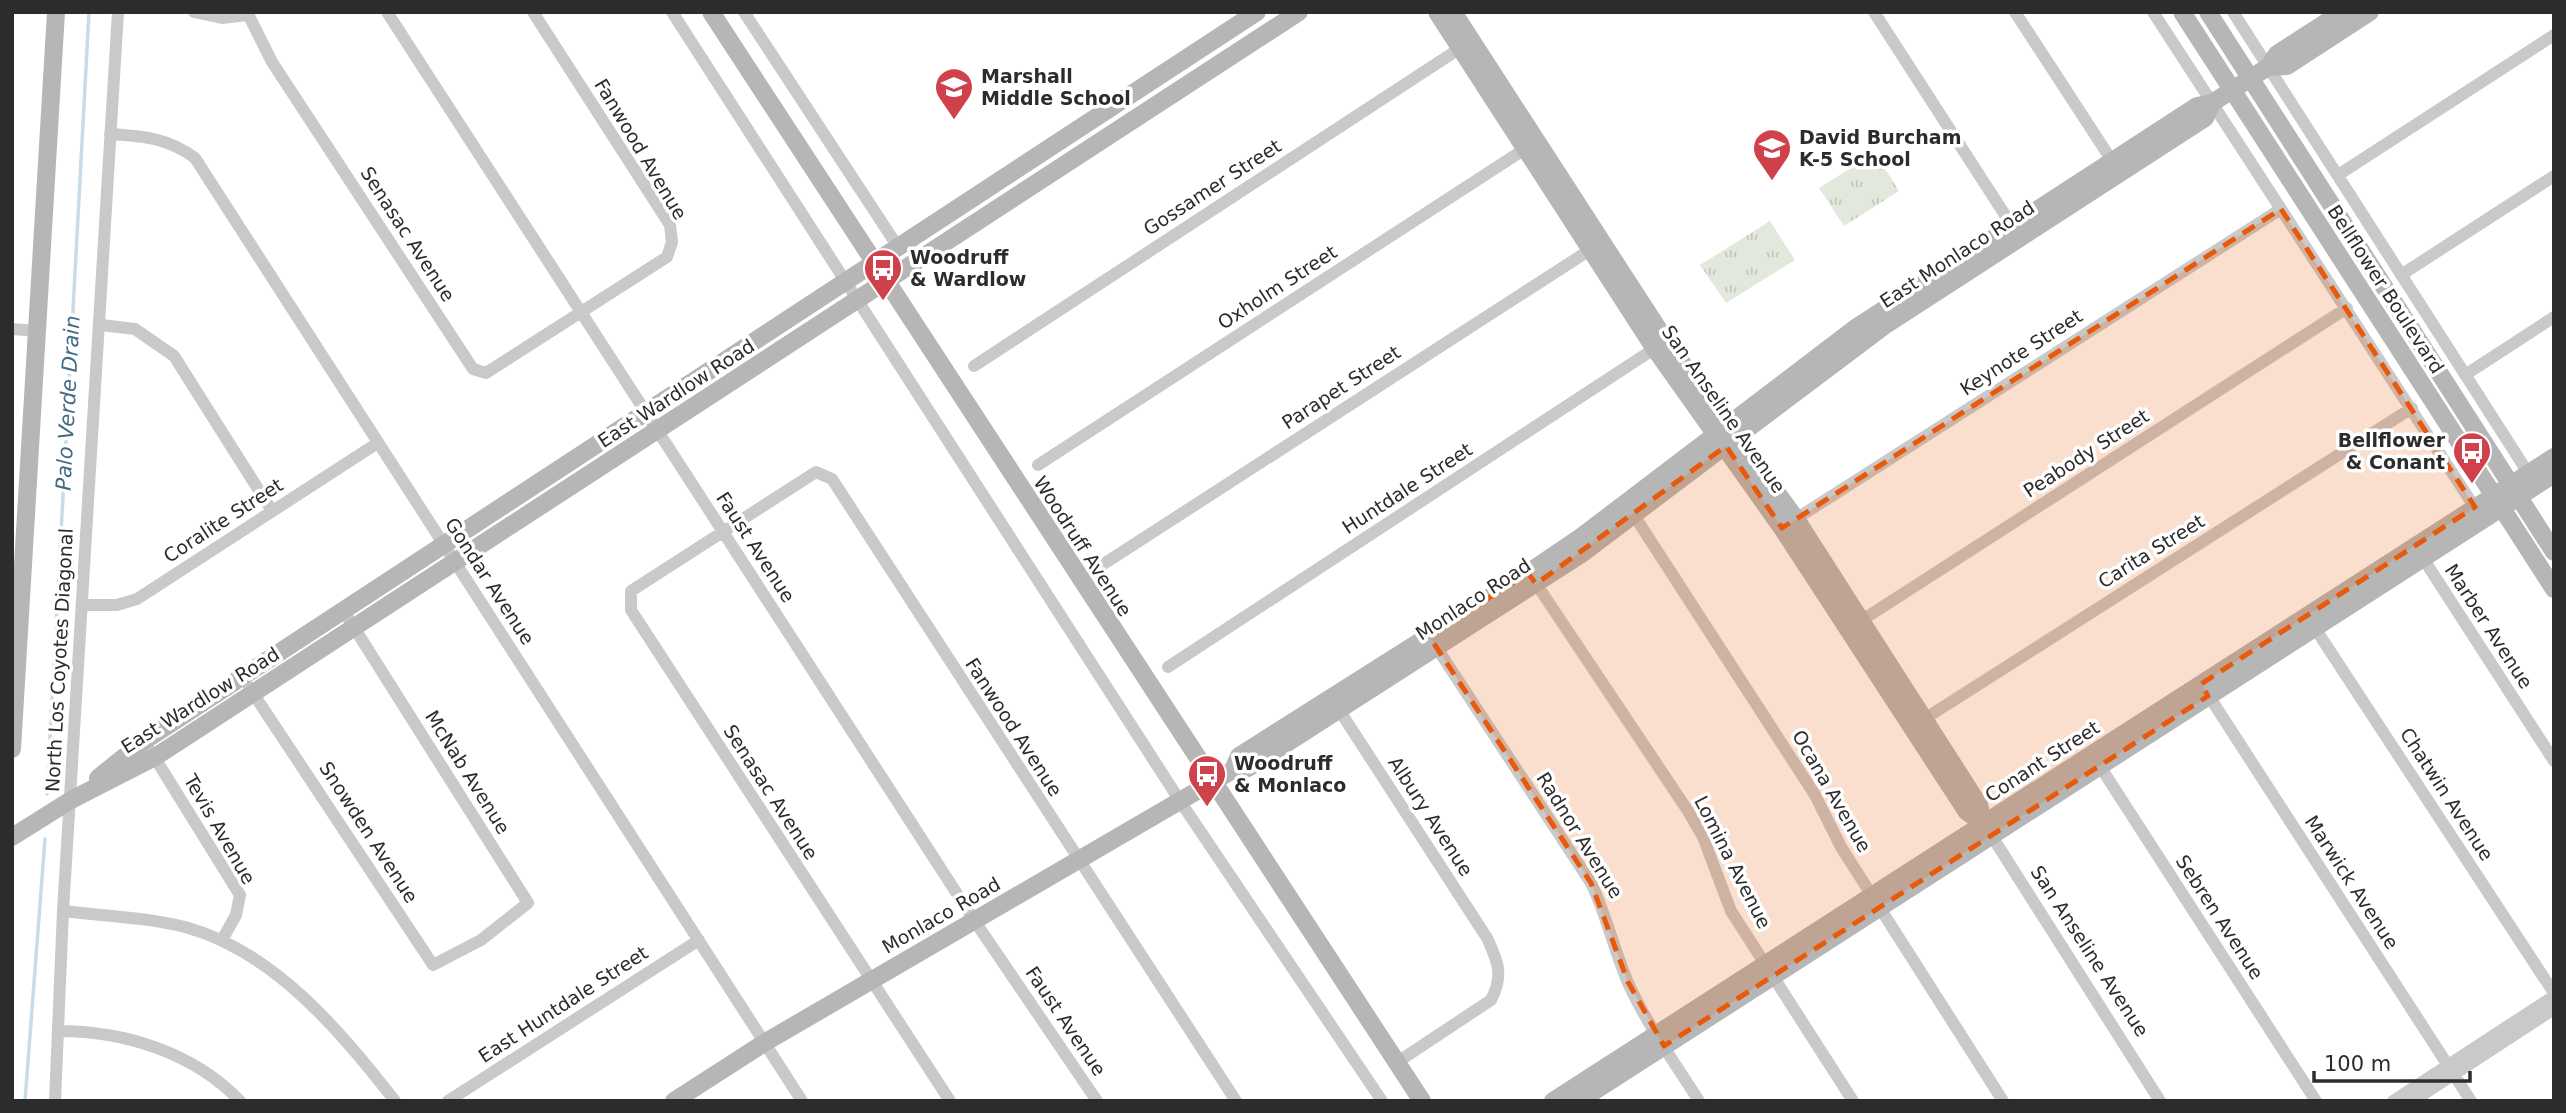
<svg xmlns="http://www.w3.org/2000/svg" width="2566" height="1113" font-family="'DejaVu Sans',sans-serif">
  <style>
    .grass { fill: url(#grass-tufts) }
    .lines { fill: none; stroke-linecap: round; stroke-linejoin: round }
    .stream { stroke: #c9dbe6; stroke-width: 3.5 }
    .street { stroke: #c9c9c9; stroke-width: 12 }
    .secondary { stroke: #b6b6b6; stroke-width: 18 }
    .marked { fill: #e8590c; fill-opacity: 0.2; stroke: #e8590c; stroke-width: 5; stroke-dasharray: 14 9; stroke-linejoin: round }
    .labels { text-anchor: middle; dominant-baseline: central; stroke-width: 7; stroke-linejoin: round; paint-order: stroke }
    .poi-label { font-size: 19px; font-weight: bold; fill: #2c2c2c; stroke: #fff; text-anchor: start }
    .street-label { font-size: 19px; fill: #2c2c2c; stroke: #fff }
    .water-label { font-size: 21px; font-style: italic; fill: #446b84; stroke: #fff }
  </style>
  <defs>
    <pattern id="grass-tufts" width="24" height="20" patternUnits="userSpaceOnUse" patternTransform="scale(1.75)"><rect width="24" height="20" fill="#e2e8db"/><path d="M3 7l-1-3M5 7V3M7 7l1-3M15 17l-1-3M17 17v-4M19 17l1-3" fill="none" stroke="#c2c7bc"/></pattern>
  </defs>
  <rect width="100%" height="100%" fill="#fff"/>
  <path class="grass" d="M 1875,153 L 1899,191 L 1844,226 L 1819,188 Z
    M 1770,221 L 1795,260 L 1726,303 L 1700,265 Z"/>
  <g class="lines">
    <path class="stream" d="M 47,794 L 89,12
      M 25,1101 L 45,839"/>
    <path class="street" d="M 194,12 L 222,18 L 247,15
      M 247,12 L 272,62 L 473,369 L 486,373 L 667,257 L 672,242 L 670,225 L 533,12
      M 387,12 L 974,920 L 1097,1101
      M 672,12 L 1180,801 L 1382,1101
      M 744,12 L 898,247
      M 1874,12 L 2016,232
      M 2015,12 L 2116,167
      M 2153,12 L 2479,514
      M 2233,12 L 2532,479
      M 110,134 C 143,136 168,138 195,158 L 802,1101
      M 2338,175 L 2554,35
      M 2401,275 L 2554,176
      M 101,325 L 135,329 L 174,356 L 272,511
      M 12,329 L 38,331
      M 974,366 L 1465,45
      M 2465,375 L 2554,317
      M 1038,465 L 1531,145
      M 1630,509 L 1815,795 L 1841,847 L 2003,1101
      M 1791,522 L 2281,209
      M 2419,552 L 2554,761
      M 1102,565 L 1596,246
      M 1533,579 L 1688,811 L 1703,837 L 1731,911 L 1853,1101
      M 83,605 L 117,605 L 137,599 L 376,444
      M 2311,622 L 2554,993
      M 1856,624 L 2347,308
      M 1433,642 L 1591,883 C 1607,916 1614,951 1629,985 C 1648,1026 1675,1063 1699,1101
      M 1168,667 L 1660,345
      M 249,687 L 433,965 L 481,940 L 528,903 L 343,610
      M 2205,690 L 2471,1101
      M 1336,705 L 1487,938 C 1498,962 1504,975 1491,1000 L 1396,1063
      M 1918,723 L 2412,408
      M 150,750 L 240,895 L 236,915 L 222,940
      M 2096,760 L 2316,1101
      M 1988,830 L 2160,1101
      M 63,911 C 103,916 146,917 185,927 C 274,951 340,1031 395,1101
      M 58,1031 C 124,1031 193,1052 240,1101
      M 55,1101 L 63,911 L 118,12
      M 448,1101 L 699,940
      M 950,1101 L 631,610 L 631,591 L 816,472 L 832,479 L 1236,1101
      M 2393,1101 L 2554,996
      M 2413,1101 L 2554,1009"/>
    <path class="secondary" d="M 711,12 L 1422,1101
      M 1437,12 L 1655,349 L 1782,528 L 1967,812 L 1984,824
      M 1453,12 L 1666,341 L 1796,519 L 1979,805 L 1984,824
      M 2182,12 L 2554,589
      M 2208,12 L 2554,552
      M 2268,67 L 2287,66 L 2370,12
      M 12,749 L 56,12
      M 1233,770 L 1239,756 L 1528,573 L 1581,537 L 1857,327 L 2197,106 L 2212,103 L 2268,67 L 2277,54 L 2342,12
      M 98,778 L 144,741 L 1257,12
      M 12,837 L 71,800 L 155,757 L 1299,12
      M 674,1101 L 764,1043 L 1233,770 L 1248,768 L 1580,555 L 1884,326 L 2205,118 L 2212,103
      M 1553,1101 L 2554,457
      M 1579,1101 L 2554,474"/>
  </g>
  <path class="marked" d="M 2281,209 L 2475,507 L 2201,684 L 2208,696 L 1664,1046 L 1628,982 L 1591,883 L 1429,636 L 1528,573 L 1536,584 L 1726,446 L 1782,528 Z"/>
  <defs>
    <symbol id="school-pin" viewBox="-11 -11 22 30"><path d="M0 17L-7.5 6A9.5 9.5 0 1 1 7.5 6Z" fill="#d0424b" stroke="#fff"/><path d="M0-5L7-2L0 1L-7-2ZM-4 1L0 2.5L4 1V4Q0 6-4 4Z" fill="#fff"/></symbol>
    <symbol id="bus-pin" viewBox="-11 -11 22 30"><path d="M0 17L-7.5 6A9.5 9.5 0 1 1 7.5 6Z" fill="#d0424b" stroke="#fff"/><path d="M-5-6H5V4H4V6H2V4H-2V6H-4V4H-5ZM-3.5-4V0h7V-4ZM-3.5 1.2v1.5H-2V1.2ZM2 1.2v1.5H3.5V1.2Z" fill="#fff"/></symbol>
  </defs>
  <g fill-rule="evenodd">
    <use href="#school-pin" x="932" y="65" width="44" height="60"/>
    <use href="#school-pin" x="1750" y="126" width="44" height="60"/>
    <use href="#bus-pin" x="861" y="246" width="44" height="60"/>
    <use href="#bus-pin" x="2450" y="429" width="44" height="60"/>
    <use href="#bus-pin" x="1185" y="752" width="44" height="60"/>
  </g>
  <g class="labels">
    <g class="poi-label">
      <text x="981" y="76">Marshall<tspan x="981" dy="22">Middle School</tspan></text>
      <text x="1799" y="137">David Burcham<tspan x="1799" dy="22">K-5 School</tspan></text>
      <text x="910" y="257">Woodruff<tspan x="910" dy="22">&amp; Wardlow</tspan></text>
      <text x="2445" y="440" text-anchor="end">Bellflower<tspan x="2445" dy="22">&amp; Conant</tspan></text>
      <text x="1234" y="763">Woodruff<tspan x="1234" dy="22">&amp; Monlaco</tspan></text>
    </g>
    <g class="street-label">
      <text transform="translate(641 149) rotate(59)">Fanwood Avenue</text>
      <text transform="translate(1212 187) rotate(-33)">Gossamer Street</text>
      <text transform="translate(408 234) rotate(57)">Senasac Avenue</text>
      <text transform="translate(1957 254) rotate(-33)">East Monlaco Road</text>
      <text transform="translate(1277 287) rotate(-33)">Oxholm Street</text>
      <text transform="translate(2386 289) rotate(57)">Bellflower Boulevard</text>
      <text transform="translate(2021 352) rotate(-33)">Keynote Street</text>
      <text transform="translate(1341 387) rotate(-33)">Parapet Street</text>
      <text transform="translate(676 393) rotate(-33)">East Wardlow Road</text>
      <text transform="translate(1724 409) rotate(55)">San Anseline Avenue</text>
      <text transform="translate(2086 453) rotate(-33)">Peabody Street</text>
      <text transform="translate(1407 488) rotate(-33)">Huntdale Street</text>
      <text transform="translate(223 520) rotate(-33)">Coralite Street</text>
      <text transform="translate(1083 546) rotate(57)">Woodruff Avenue</text>
      <text transform="translate(756 547) rotate(57)">Faust Avenue</text>
      <text transform="translate(2151 551) rotate(-32)">Carita Street</text>
      <text transform="translate(490 581) rotate(57)">Gondar Avenue</text>
      <text transform="translate(1473 599) rotate(-33)">Monlaco Road</text>
      <text transform="translate(2489 626) rotate(57)">Marber Avenue</text>
      <text transform="translate(59 660) rotate(-87)">North Los Coyotes Diagonal</text>
      <text transform="translate(200 700) rotate(-32)">East Wardlow Road</text>
      <text transform="translate(1014 727) rotate(57)">Fanwood Avenue</text>
      <text transform="translate(2042 761) rotate(-33)">Conant Street</text>
      <text transform="translate(468 772) rotate(58)">McNab Avenue</text>
      <text transform="translate(1832 791) rotate(60)">Ocana Avenue</text>
      <text transform="translate(771 792) rotate(57)">Senasac Avenue</text>
      <text transform="translate(2447 794) rotate(57)">Chatwin Avenue</text>
      <text transform="translate(1431 816) rotate(57)">Albury Avenue</text>
      <text transform="translate(220 829) rotate(60)">Tevis Avenue</text>
      <text transform="translate(369 832) rotate(57)">Snowden Avenue</text>
      <text transform="translate(1580 835) rotate(58)">Radnor Avenue</text>
      <text transform="translate(1733 862) rotate(63)">Lomina Avenue</text>
      <text transform="translate(2352 882) rotate(57)">Marwick Avenue</text>
      <text transform="translate(941 915) rotate(-30)">Monlaco Road</text>
      <text transform="translate(2220 917) rotate(57)">Sebren Avenue</text>
      <text transform="translate(2090 951) rotate(57)">San Anseline Avenue</text>
      <text transform="translate(563 1004) rotate(-33)">East Huntdale Street</text>
      <text transform="translate(1066 1021) rotate(56)">Faust Avenue</text>
    </g>
    <g class="water-label">
      <text transform="translate(68 403) rotate(-87)">Palo Verde Drain</text>
    </g>
  </g>
  <rect width="2566" height="1113" fill="none" stroke="#2c2c2c" stroke-width="28"/>
  <path d="M2314 1071v10h156v-10" fill="none" stroke="#2c2c2c" stroke-width="3.5"/>
  <text x="2324" y="1071" font-size="21" fill="#2c2c2c" stroke="#ffffff" stroke-width="5" paint-order="stroke">100 m</text>
</svg>
